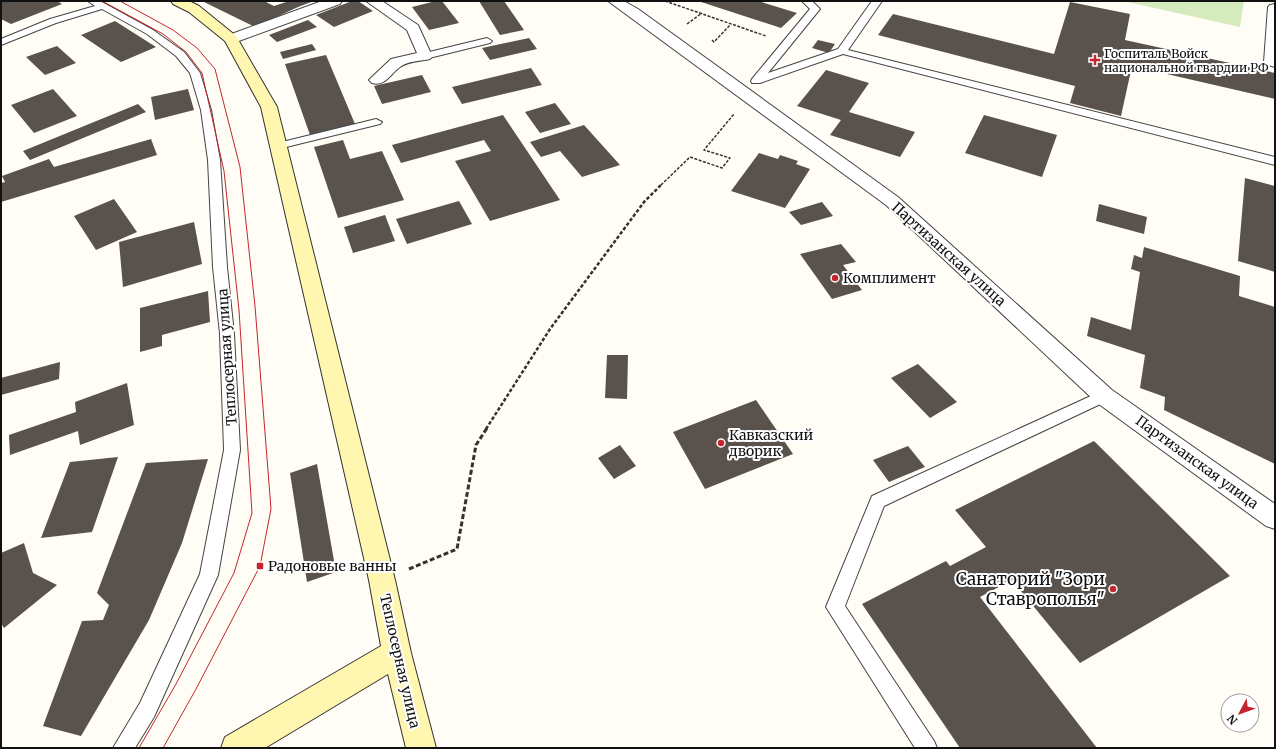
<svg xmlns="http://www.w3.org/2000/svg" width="1276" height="749" font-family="Merriweather,serif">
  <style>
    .green { fill: #d5ebbd }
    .building { fill: #5a524d }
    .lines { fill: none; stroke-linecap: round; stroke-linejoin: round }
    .lane-casing { stroke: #444; stroke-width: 2 }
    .street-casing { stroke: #444; stroke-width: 2 }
    .secondary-casing { stroke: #333; stroke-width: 2 }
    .path-far2 { stroke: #333; stroke-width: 1.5; stroke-dasharray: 3 1.5; stroke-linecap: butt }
    .path-far1 { stroke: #333; stroke-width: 2.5; stroke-dasharray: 3.5 2; stroke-linecap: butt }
    .path { stroke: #333; stroke-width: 3; stroke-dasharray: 5 2.5; stroke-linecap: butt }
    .lane { fill: #fff; fill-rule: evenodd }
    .street { fill: #fff; fill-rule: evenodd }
    .secondary { fill: #fff6b0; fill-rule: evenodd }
    .tram { stroke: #c4262e; stroke-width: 1 }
    .poi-dot { fill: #c4262e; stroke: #fff; stroke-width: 1.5 }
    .labels { text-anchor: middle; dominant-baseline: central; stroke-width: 4; stroke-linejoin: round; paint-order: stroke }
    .far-poi-label { font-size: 12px; fill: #111; stroke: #fff; text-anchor: start }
    .street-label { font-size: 14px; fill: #111; stroke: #fff }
    .poi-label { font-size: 14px; fill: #111; stroke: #fff; text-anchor: start }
    .near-poi-label { font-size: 17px; fill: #111; stroke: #fff; text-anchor: end }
  </style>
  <rect width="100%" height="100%" fill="#fffdf5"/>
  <path class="green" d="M 1123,1 L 1244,1 L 1240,27 Z"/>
  <path class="building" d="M 1,1 L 57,1 L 62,4 L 11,24 L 1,19 Z
    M 202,1 L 264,1 L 274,6 L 289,1 L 314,1 L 298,7 L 255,27 Z
    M 352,1 L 358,1 L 373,11 L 334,27 L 316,15 Z
    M 436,1 L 442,1 L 459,23 L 429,30 L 412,7 Z
    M 479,1 L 504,1 L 524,30 L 500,35 Z
    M 698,1 L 758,1 L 797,13 L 781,28 Z
    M 1070,2 L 1130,14 L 1125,40 L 1275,73 L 1275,99 L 1132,66 L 1121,116 L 1070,103 L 1075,86 L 878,35 L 893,14 L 1054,54 Z
    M 308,20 L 317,27 L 277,42 L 269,35 Z
    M 115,21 L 156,47 L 121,62 L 81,35 Z
    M 529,38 L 537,49 L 490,60 L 482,48 Z
    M 818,40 L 835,44 L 829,53 L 812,48 Z
    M 312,44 L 316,50 L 283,59 L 280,52 Z
    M 57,46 L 76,63 L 45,75 L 26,57 Z
    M 326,55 L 355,124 L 310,135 L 285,64 Z
    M 531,68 L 542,85 L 462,104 L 452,87 Z
    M 826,70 L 869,83 L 849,112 L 915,132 L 900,157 L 830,135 L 841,120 L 797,106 Z
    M 422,75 L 431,92 L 382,104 L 374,86 Z
    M 53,89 L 77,116 L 34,133 L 11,105 Z
    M 188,89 L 194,110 L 155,120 L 151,97 Z
    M 555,103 L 571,124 L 540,133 L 525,112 Z
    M 138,104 L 146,112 L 30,160 L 23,151 Z
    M 503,115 L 560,200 L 490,221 L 455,161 L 491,151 L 484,140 L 401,163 L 392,145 Z
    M 984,115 L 1057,135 L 1042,177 L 965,153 Z
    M 584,125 L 620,165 L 582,177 L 560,151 L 541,157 L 530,142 Z
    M 151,139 L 157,155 L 1,202 L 1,183 L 5,182 L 2,176 L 49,159 L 54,167 Z
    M 343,140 L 350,159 L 382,151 L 404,200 L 338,218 L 314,147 Z
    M 759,153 L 778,159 L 780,155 L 798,161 L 796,164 L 810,169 L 785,208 L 731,191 Z
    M 1245,178 L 1275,186 L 1275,272 L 1238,261 Z
    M 114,199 L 137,232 L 96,250 L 74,216 Z
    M 459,201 L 472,224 L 407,244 L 396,219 Z
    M 822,202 L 833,216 L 801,225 L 789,212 Z
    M 1099,204 L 1147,217 L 1144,234 L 1096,221 Z
    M 385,215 L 395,241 L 353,253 L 344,227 Z
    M 194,222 L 202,264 L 123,287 L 119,242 Z
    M 841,244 L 856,262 L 843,265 L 862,290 L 832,299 L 800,254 Z
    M 1144,247 L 1240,276 L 1239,296 L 1275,307 L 1275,464 L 1164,410 L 1165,397 L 1140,388 L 1145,355 L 1087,336 L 1091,317 L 1131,330 L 1140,272 L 1131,269 L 1134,255 L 1142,258 Z
    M 208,291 L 210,322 L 162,335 L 162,346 L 140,352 L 140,308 Z
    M 607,355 L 628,355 L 627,399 L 605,398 Z
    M 60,362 L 59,379 L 1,395 L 1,378 Z
    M 918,364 L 957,402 L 930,418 L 891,378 Z
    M 127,383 L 134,425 L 80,445 L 78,431 L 10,455 L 9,435 L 76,412 L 75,402 Z
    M 756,400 L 793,454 L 705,489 L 673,432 Z
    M 1094,441 L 1230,576 L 1080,663 L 1012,580 L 980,597 L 1097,748 L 960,748 L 862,604 L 946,561 L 950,566 L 986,547 L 955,510 Z
    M 620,445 L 636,466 L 614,479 L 598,458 Z
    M 908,446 L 925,467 L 889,482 L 873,460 Z
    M 118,457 L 92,532 L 41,538 L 70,462 Z
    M 208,459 L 182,543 L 149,620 L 81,736 L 43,726 L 82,621 L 103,620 L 109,605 L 97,593 L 146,463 Z
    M 317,464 L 336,572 L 307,582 L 290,473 Z
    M 24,543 L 33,573 L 57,585 L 4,628 L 1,623 L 1,553 Z"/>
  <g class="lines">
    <defs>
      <path id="lane" d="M 88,1 L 100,1 L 153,30 L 184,52 L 200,73 L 211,110 L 220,160 L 227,267 L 234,334 L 240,450 L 218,575 L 154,717 L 135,748 L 113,748 L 140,703 L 200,574 L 224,450 L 220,334 L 213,267 L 208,160 L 201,110 L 190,73 L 176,56 L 147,34 L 102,9 L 56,23 L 1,45 L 1,39 L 50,19 L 95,6 Z
        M 802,1 L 812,1 L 820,9 L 768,73 L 838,49 L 872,1 L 882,1 L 848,50 L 1275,157 L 1275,165 L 843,54 L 760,83 L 752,83 L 751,81 L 752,79 L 810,9 Z
        M 1275,4 L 1274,60 L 1275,67 L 1265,64 L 1264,62 L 1268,7 L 1270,5 Z
        M 487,38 L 492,41 L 490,43 L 425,59 L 420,56 L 421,54 Z
        M 376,119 L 382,122 L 380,124 L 278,149 L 274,148 L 272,146 L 274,144 Z
        M 1104,390 L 1109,392 L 1112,396 L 1109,400 L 884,506 L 845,606 L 934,741 L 937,748 L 915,748 L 826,607 L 872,496 Z"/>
      <path id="street" d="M 322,1 L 342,1 L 340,4 L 236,42 L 231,43 L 226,42 L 224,39 L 226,36 Z
        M 366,1 L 382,1 L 418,25 L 432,56 L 430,59 C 422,61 407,61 400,67 C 390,74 385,87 372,83 L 369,80 L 372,77 L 391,59 L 417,53 L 407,30 Z
        M 608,1 L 624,1 L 638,9 L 898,197 L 1112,390 L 1275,504 L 1275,529 L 1266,526 L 1096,402 L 886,205 Z"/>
      <path id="secondary" d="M 171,1 L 189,1 L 199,6 L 236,36 L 277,107 L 395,580 L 411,653 L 436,748 L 406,748 L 388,674 L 265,748 L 221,748 L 225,737 L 381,646 L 369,580 L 261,107 L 225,41 L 189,12 L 173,4 Z"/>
    </defs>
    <use href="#lane" class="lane-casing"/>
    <use href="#street" class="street-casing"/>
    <use href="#secondary" class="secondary-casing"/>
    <path class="path-far2" d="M 665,1 L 766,36
      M 687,24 L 702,13
      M 712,40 L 714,42 L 731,24
      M 661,185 L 690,157 L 722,168 L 730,158 L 704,150 L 734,114"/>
    <path class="path-far1" d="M 486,429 L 550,329 L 644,202 L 662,184"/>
    <path class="path" d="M 409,569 L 457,549 L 476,445 L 487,428"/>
    <use href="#lane" class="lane"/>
    <use href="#street" class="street"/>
    <use href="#secondary" class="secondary"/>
    <path class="tram" d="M 102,1 L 163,34 L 186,52 L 202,73 L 224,171 L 239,310 L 252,513 L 234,573 L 176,684 L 139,748
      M 120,1 L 173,30 L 197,48 L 215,69 L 240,167 L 255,306 L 271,509 L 260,566 L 196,689 L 163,748"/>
  </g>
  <g class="poi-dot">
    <path d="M1093 54h4v4h4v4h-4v4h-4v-4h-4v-4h4z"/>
    <circle cx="835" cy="278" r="4"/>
    <circle cx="721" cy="443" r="4"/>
    <rect x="256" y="562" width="8" height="8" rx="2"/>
    <circle cx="1113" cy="589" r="4"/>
  </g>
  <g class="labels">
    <g class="far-poi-label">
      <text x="1104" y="53">Госпиталь Войск<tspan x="1104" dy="14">национальной гвардии РФ</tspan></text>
    </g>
    <g class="street-label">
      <text transform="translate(949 254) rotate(42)">Партизанская улица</text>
      <text transform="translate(227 357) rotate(-94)">Теплосерная улица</text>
      <text transform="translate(1197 462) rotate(36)">Партизанская улица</text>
      <text transform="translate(400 661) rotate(77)">Теплосерная улица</text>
    </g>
    <g class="poi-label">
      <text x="843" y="278">Комплимент</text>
      <text x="729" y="435">Кавказский<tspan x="729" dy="16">дворик</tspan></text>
      <text x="268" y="566">Радоновые ванны</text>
    </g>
    <g class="near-poi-label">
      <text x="1105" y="579">Санаторий "Зори<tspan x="1105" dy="20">Ставрополья"</tspan></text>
    </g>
  </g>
  <rect width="1276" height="749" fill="none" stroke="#111111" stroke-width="4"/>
  <g transform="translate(1240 713) rotate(229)"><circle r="19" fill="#ffffff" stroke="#a0a0a0"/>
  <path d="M0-3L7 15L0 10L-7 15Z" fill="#c4262e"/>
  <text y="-6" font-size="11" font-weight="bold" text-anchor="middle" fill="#111111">N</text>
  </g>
</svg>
